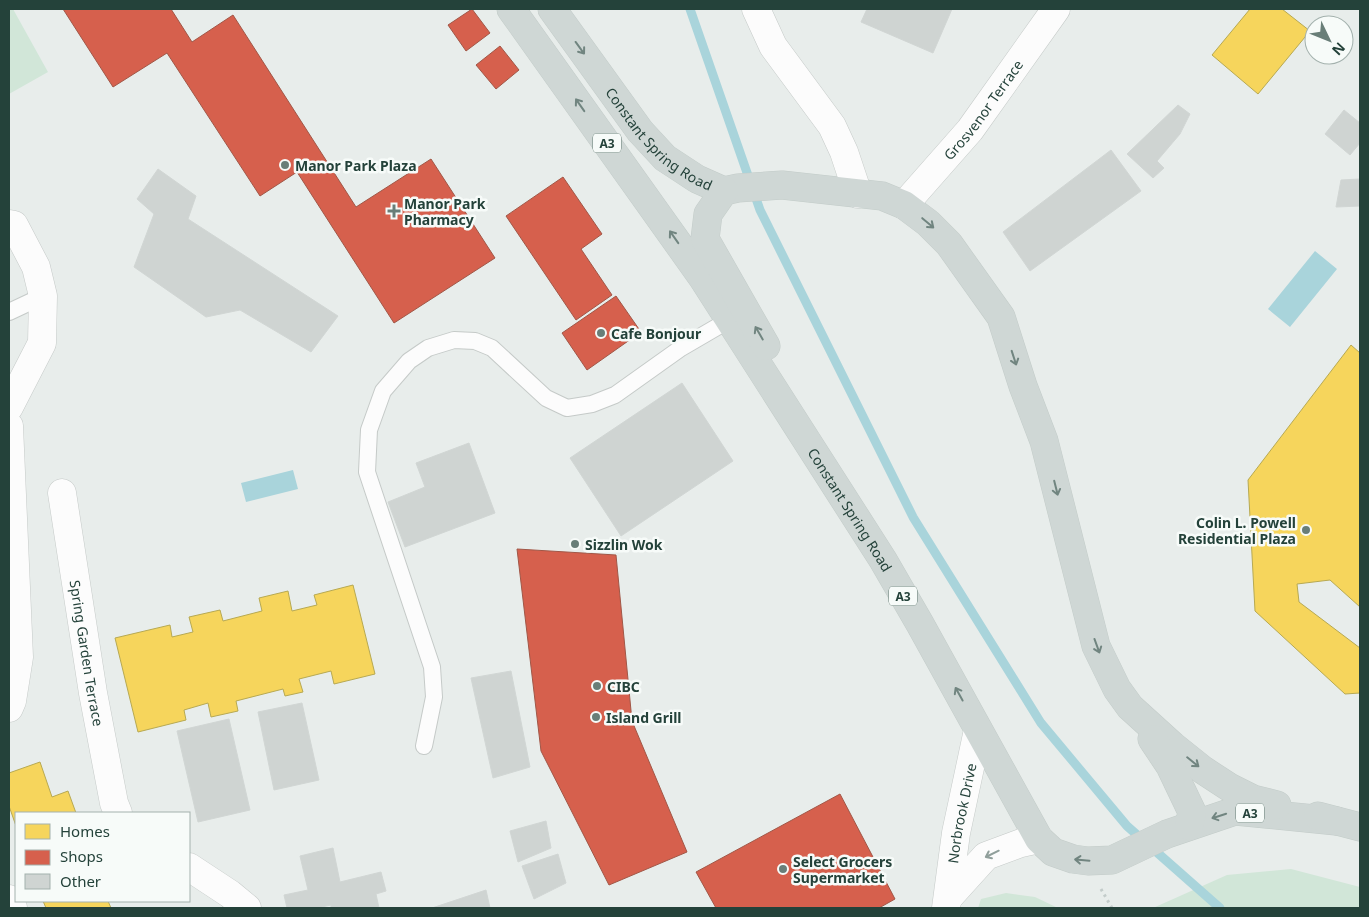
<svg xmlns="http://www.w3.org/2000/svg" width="1369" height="917" font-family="'Noto Sans',sans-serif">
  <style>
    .green { fill: #d1e6d8 }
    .water { fill: #a9d4db }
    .homes { fill: #f6d55c; stroke: #b7a952 }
    .shops { fill: #d6604d; stroke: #a15747 }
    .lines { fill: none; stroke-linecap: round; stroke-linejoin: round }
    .stream { stroke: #a9d4db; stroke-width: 9 }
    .building { fill: #cfd4d2; stroke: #d1d6d4 }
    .service-casing { stroke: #c5cac8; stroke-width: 18 }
    .minor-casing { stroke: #c5cac8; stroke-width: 29 }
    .primary-casing { stroke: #c3ccc9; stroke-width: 29 }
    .path { stroke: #c3ccca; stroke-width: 3; stroke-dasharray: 2.5 4; stroke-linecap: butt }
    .service { stroke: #fcfcfc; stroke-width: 16 }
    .minor { stroke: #fcfcfc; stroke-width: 28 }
    .primary { stroke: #cfd7d5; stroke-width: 28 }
    .oneway { stroke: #718580 }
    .oneway2 { stroke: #909f9b }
    .poi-dot { fill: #697e78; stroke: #f7fbf9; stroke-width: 2 }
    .labels { text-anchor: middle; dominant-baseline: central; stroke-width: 5; stroke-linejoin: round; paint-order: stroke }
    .shield { fill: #f7fbf9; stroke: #637a73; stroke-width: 1 }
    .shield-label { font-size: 12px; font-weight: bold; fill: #24423a }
    .street-label { font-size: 14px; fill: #24423a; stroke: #f7fbf9 }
    .poi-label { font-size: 14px; font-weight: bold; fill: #24423a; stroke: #f7fbf9; text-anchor: start }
  </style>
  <rect width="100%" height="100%" fill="#e8edeb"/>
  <path class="green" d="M 9,9 L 13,9 L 48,72 L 9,94 Z
    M 1291,869 L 1360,887 L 1360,908 L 1153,908 L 1227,875 Z
    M 1006,893 L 1035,897 L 1058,908 L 978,908 L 981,899 Z"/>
  <path class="water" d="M 1315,251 L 1337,269 L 1290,327 L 1268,309 Z
    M 293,470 L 298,489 L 246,502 L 241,483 Z"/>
  <path class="homes" d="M 1250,9 L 1282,9 L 1310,31 L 1258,94 L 1212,55 Z
    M 1351,345 L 1360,353 L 1360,607 L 1330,580 L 1297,584 L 1299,602 L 1360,648 L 1360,693 L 1345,694 L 1255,611 L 1248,480 Z
    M 353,585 L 375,674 L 334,684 L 331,671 L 299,679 L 303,692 L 285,696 L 283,689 L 236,701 L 238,711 L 211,717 L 208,703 L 184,710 L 186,720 L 138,732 L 115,638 L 170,625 L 172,637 L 193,632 L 189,617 L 220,610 L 223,621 L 262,611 L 259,598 L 288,591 L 292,611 L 317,605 L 314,595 Z
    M 40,762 L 52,797 L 68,791 L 76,813 L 16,813 L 16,826 L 9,806 L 9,773 Z
    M 43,901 L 108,901 L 111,908 L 46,908 Z"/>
  <path class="shops" d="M 63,9 L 171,9 L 192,42 L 233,15 L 356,207 L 431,159 L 495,258 L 394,323 L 297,172 L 260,196 L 167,53 L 113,87 Z
    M 472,9 L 490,33 L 466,51 L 448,25 Z
    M 500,46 L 519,70 L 496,89 L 476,65 Z
    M 563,177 L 602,234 L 581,249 L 612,295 L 576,320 L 506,216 Z
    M 616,296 L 641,332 L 587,370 L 562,333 Z
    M 517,549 L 616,555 L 632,721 L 687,852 L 609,885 L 541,751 Z
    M 840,794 L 895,899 L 879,908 L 716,908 L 696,872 Z"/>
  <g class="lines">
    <path class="stream" d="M 690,9 L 760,210 L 913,517 L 1041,723 L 1127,826 L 1220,908"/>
  </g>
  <path class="building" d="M 867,9 L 952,9 L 933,53 L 861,22 Z
    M 1178,105 L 1190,114 L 1180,134 L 1157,161 L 1164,168 L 1153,178 L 1127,154 Z
    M 1344,110 L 1360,123 L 1360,143 L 1350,155 L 1325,134 Z
    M 1111,150 L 1141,191 L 1030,271 L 1003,232 Z
    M 158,169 L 196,196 L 188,219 L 338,316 L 311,352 L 240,310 L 206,317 L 134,267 L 154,214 L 137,199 Z
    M 1360,179 L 1360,206 L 1336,207 L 1341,180 Z
    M 682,383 L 733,461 L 621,536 L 570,458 Z
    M 469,443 L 495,513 L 405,547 L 388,502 L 425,487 L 416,463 Z
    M 511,671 L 530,767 L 493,778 L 471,678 Z
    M 302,703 L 319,780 L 274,790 L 258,712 Z
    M 229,719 L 250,810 L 198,822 L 177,731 Z
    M 546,821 L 551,848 L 518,862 L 510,831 Z
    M 333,848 L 340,882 L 381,872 L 386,891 L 376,894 L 379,908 L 331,908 L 331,905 L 317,908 L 287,908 L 284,895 L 308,890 L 300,856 Z
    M 558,854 L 566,883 L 534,899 L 522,866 Z
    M 486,890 L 490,908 L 432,908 Z"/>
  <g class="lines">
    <defs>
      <path id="service" d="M 9,312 L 43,296
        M 424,746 L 434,697 L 432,667 L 367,472 L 369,430 L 383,391 L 409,361 L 428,348 L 454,340 L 475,341 L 492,348 L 546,398 L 567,408 L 592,404 L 615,395 L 681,348 L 729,320"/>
      <g id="minor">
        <path d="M 756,9 L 773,46 L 832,126 L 844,152 L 858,194"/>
        <path id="s1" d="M 904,205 L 970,130 L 1056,9"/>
        <path d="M 9,224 L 14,225 L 36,267 L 43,296 L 42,343 L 9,407"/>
        <path d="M 9,426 L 19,657 L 12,701 L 9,708"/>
        <path id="s2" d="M 62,493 L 93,693 L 114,803 L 118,813"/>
        <path d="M 189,867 L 230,894 L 247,908"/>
        <path d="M 948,898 L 986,856 L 1021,843 L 1039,839"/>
        <path d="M 9,899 L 13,908"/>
        <path id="s3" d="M 946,908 L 956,833 L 978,730"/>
      </g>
      <g id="primary">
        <path id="s4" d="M 511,9 L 702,277 L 883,560 L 920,624 L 1039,839 L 1053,852 L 1073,859 L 1088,861 L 1112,860 L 1167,834 L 1235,811 L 1336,821"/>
        <path id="s5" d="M 552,9 L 640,131 L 665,158 L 697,179 L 724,191 L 738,188 L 782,185 L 882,196 L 904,205 L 928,223 L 949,244 L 1001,317 L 1023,386 L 1044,441 L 1096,646 L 1117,689 L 1130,707 L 1173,746 L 1203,770 L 1229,787 L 1253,799 L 1277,805"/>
        <path d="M 724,191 L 708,214 L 705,239 L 766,346"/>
        <path d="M 1152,739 L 1170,766 L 1192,812 L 1189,826"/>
        <path d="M 1318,816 L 1360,827"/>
      </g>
    </defs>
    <use href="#service" class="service-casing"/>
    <use href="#minor" class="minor-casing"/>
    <use href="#primary" class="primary-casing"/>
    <path class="path" d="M 1101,889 L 1112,908"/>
    <use href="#service" class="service"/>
    <use href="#minor" class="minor"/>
    <use href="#primary" class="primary"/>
  </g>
  <defs><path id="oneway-shaft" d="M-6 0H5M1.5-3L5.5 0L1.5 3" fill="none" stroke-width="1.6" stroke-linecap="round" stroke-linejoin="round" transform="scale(1.25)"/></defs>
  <g class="oneway">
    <use href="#oneway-shaft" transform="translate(580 48) rotate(54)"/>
    <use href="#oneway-shaft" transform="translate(580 105) rotate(-125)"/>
    <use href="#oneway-shaft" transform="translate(928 223) rotate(40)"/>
    <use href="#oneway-shaft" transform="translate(674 237) rotate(-125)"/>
    <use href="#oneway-shaft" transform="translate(759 333) rotate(-120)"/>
    <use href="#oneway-shaft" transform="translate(1014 358) rotate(72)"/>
    <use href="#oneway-shaft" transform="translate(1056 488) rotate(76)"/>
    <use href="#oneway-shaft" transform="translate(1097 646) rotate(70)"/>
    <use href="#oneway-shaft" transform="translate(959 694) rotate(-119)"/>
    <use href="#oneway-shaft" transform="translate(1193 762) rotate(39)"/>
    <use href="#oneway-shaft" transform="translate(1219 816) rotate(162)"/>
    <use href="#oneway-shaft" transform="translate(1082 860) rotate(-175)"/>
  </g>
  <use class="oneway2" href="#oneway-shaft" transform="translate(992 854) rotate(154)"/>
  <g class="poi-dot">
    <circle cx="285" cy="165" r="5"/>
    <path d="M391.5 203.5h5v5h5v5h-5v5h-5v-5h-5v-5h5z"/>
    <circle cx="601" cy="333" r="5"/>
    <circle cx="1306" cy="530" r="5"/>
    <circle cx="575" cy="544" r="5"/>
    <circle cx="597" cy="686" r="5"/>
    <circle cx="596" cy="717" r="5"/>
    <circle cx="783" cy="869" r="5"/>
  </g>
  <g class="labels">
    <g class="shield">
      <rect x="593" y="133.5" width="28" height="19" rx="4"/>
      <rect x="889" y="586.5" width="28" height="19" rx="4"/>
      <rect x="1236" y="803.5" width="28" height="19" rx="4"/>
    </g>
    <g class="shield-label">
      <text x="607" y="143">A3</text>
      <text x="903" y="596">A3</text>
      <text x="1250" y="813">A3</text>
    </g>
    <g class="street-label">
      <text stroke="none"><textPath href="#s1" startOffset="124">Grosvenor Terrace</textPath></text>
      <text stroke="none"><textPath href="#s5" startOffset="170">Constant Spring Road</textPath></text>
      <text stroke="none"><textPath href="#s4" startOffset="605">Constant Spring Road</textPath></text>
      <text stroke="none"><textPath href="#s2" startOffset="162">Spring Garden Terrace</textPath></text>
      <text stroke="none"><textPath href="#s3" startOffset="96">Norbrook Drive</textPath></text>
    </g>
    <g class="poi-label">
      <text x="295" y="165">Manor Park Plaza</text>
      <text x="404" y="203">Manor Park<tspan x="404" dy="16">Pharmacy</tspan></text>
      <text x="611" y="333">Cafe Bonjour</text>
      <text x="1296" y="522" text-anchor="end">Colin L. Powell<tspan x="1296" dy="16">Residential Plaza</tspan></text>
      <text x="585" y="544">Sizzlin Wok</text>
      <text x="607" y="686">CIBC</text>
      <text x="606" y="717">Island Grill</text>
      <text x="793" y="861">Select Grocers<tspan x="793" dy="16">Supermarket</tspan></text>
    </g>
  </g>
  <rect width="1369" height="917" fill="none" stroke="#24423a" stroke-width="20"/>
  <rect x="15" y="812" width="175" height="90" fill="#f7fbf9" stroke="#a3b1ad"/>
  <rect x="25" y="824" width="25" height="15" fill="#f6d55c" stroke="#a3b1ad"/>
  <text x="60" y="837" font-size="15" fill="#24423a">Homes</text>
  <rect x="25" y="850" width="25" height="15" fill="#d6604d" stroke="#a3b1ad"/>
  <text x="60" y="862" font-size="15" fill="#24423a">Shops</text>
  <rect x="25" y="874" width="25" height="15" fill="#cfd4d2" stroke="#a3b1ad"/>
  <text x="60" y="887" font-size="15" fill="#24423a">Other</text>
  <g transform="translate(1329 40) rotate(133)"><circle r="24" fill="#f7fbf9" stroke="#a3b1ad"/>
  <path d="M0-4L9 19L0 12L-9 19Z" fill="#697e78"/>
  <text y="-8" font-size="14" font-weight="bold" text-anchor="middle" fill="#24423a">N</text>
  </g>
</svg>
